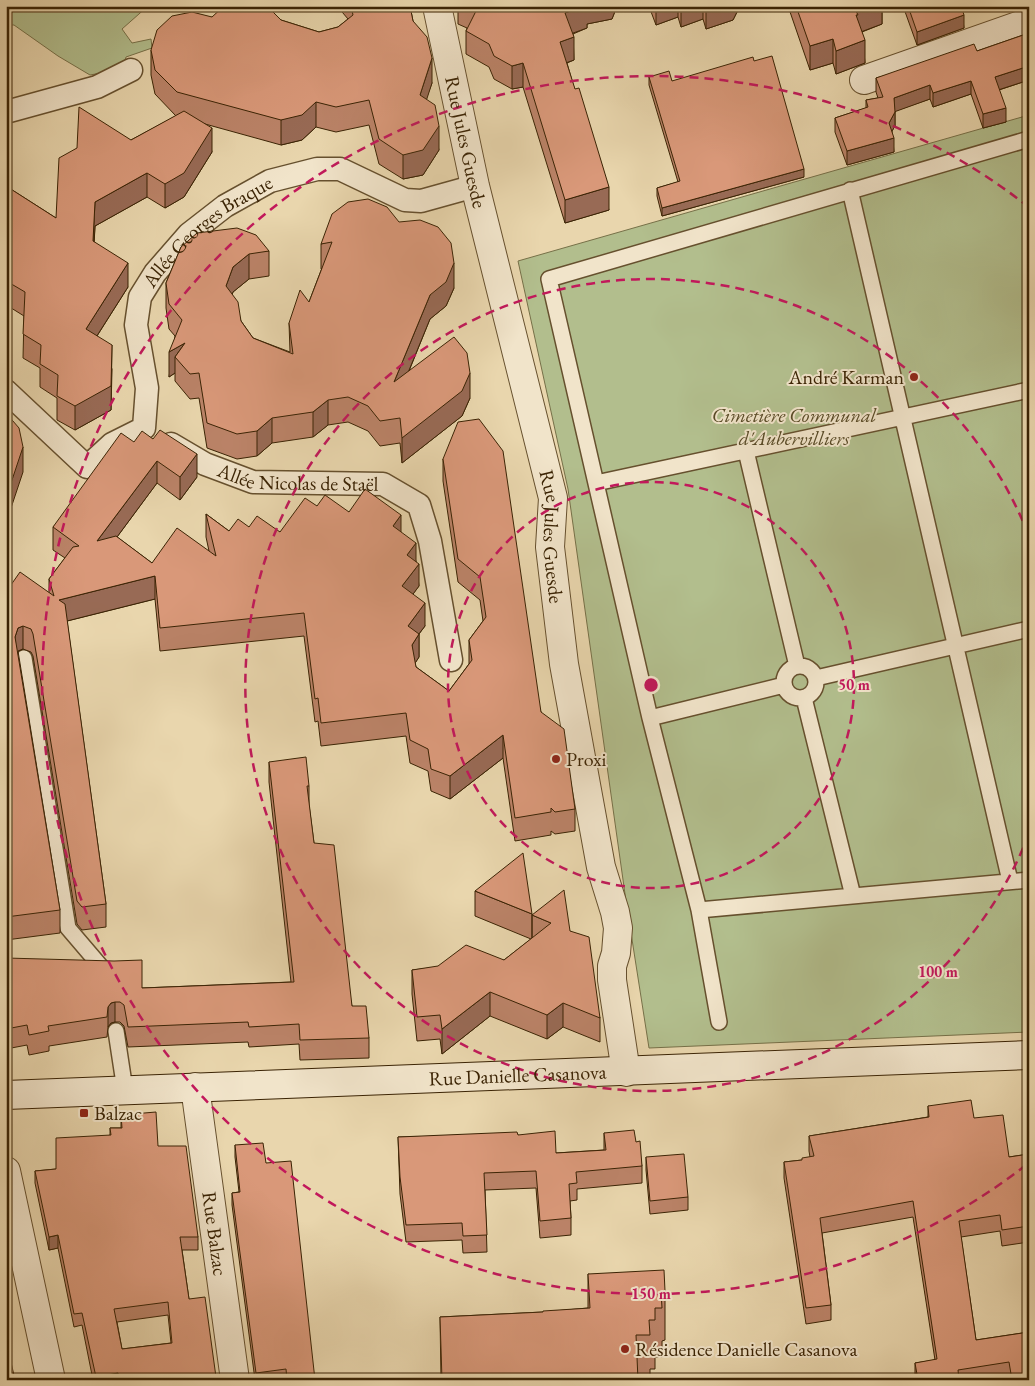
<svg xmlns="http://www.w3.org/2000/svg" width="1035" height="1386" font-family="'EB Garamond',serif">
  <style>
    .green { fill: #b2be8d; stroke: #767048 }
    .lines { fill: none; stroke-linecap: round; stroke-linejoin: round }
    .service-casing { stroke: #66502e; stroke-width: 18 }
    .pedestrian-casing { stroke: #66502e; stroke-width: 25 }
    .minor-casing { stroke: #66502e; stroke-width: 30 }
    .secondary-casing { stroke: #3a2304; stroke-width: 30 }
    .service { stroke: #f1e4ca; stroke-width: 15 }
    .pedestrian { stroke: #f1e4ca; stroke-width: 22 }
    .minor { stroke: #f1e4ca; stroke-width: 28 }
    .secondary { stroke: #f1e4ca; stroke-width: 28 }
    .wall { fill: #bb8368; stroke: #3a2304; fill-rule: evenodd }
    .shaded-wall { fill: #986a55; stroke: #3a2304 }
    .building { fill: #d99879; stroke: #3a2304; fill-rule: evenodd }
    .ring { fill: none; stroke: #c2185b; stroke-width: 2.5; stroke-dasharray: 9 6 }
    .poi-dot { fill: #8f2418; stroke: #f1e4ca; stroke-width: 2 }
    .labels { text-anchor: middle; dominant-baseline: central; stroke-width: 4; stroke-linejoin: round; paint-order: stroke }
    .street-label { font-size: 20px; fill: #3a2304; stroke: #f1e4ca }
    .poi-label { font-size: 20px; fill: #3a2304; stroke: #f1e4ca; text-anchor: start }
    .park-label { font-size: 20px; font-style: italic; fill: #584a26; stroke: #f1e4ca }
    .centre { fill: #c2185b; stroke: #f1e4ca; stroke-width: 2.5 }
    .ring-label { font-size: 15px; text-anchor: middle; font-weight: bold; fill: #c2185b; stroke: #f1e4ca; stroke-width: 4; stroke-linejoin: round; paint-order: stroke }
  </style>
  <rect width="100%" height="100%" fill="#e9d6ad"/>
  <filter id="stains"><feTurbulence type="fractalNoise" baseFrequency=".004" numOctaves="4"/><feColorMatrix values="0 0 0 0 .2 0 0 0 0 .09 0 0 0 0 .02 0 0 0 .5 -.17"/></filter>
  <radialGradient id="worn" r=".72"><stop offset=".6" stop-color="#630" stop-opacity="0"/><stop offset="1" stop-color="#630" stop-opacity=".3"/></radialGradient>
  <path class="green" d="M 6,6 L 148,6 L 122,29 L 132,43 L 151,39 L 152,48 L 126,57 L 123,69 L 90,75 L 58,56 L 14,25 L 6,25 Z
    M 1029,115 L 1029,1032 L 649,1048 L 626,901 L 568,489 L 518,261 Z"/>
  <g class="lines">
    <defs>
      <path id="service" d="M 850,190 L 1010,881
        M 746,451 L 797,666
        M 596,483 L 1029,390
        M 24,658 L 68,928 L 103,969
        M784 682a16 16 0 1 1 32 0a16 16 0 1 1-32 0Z
        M 816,678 L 1029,629
        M 804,698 L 853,896
        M 650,718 L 784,685
        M 699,910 L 1029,880
        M 719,1022 L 699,910 L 650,718 L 549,279 L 1029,139
        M 116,1031 L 125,1090"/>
      <g id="pedestrian">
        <path d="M 6,112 L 97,87 L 131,70"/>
        <path id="s1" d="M 6,391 L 87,467 L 112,444 L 144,428 L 147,388 L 136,325 L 140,297 L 155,273 L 189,234 L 225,206 L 270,181 L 317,169 L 340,169 L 405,200 L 421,201 L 475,186"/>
        <path id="s2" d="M 171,444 L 205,464 L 253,482 L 383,484 L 419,505 L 430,541 L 451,660"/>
      </g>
      <g id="minor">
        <path id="s3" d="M 437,6 L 475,186 L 553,498 L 550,547 L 564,664 L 601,867 L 615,912 L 618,928 L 616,953 L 612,966 L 612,980 L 626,1072"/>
        <path d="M 864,80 L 1029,22"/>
        <path id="s4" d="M 195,1087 L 235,1380"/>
        <path d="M 6,1171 L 51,1380"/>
      </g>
      <g id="secondary">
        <path id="s5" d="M 6,1095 L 1029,1055"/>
      </g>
    </defs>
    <use href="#service" class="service-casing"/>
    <use href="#pedestrian" class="pedestrian-casing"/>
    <use href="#minor" class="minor-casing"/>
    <use href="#secondary" class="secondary-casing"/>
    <use href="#service" class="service"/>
    <use href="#pedestrian" class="pedestrian"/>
    <use href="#minor" class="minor"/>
    <use href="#secondary" class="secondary"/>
  </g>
  <path class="wall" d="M 337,6 L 410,6 L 413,21 L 432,83 L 426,99 L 439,150 L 423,175 L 403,179 L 379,164 L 369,125 L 336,132 L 316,127 L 302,140 L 281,145 L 205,124 L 212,152 L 184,197 L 165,208 L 147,197 L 95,226 L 94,242 L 128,287 L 97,336 L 112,369 L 111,410 L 75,430 L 57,420 L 57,398 L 40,387 L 40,368 L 23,358 L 24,316 L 8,306 L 8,285 L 6,284 L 6,186 L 56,218 L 131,140 L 176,116 L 155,94 L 151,75 L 151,50 L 212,17 L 281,20 L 319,32 L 338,27 L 348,19 Z
    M 458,6 L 617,6 L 612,19 L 587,24 L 587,28 L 573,34 L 574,60 L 567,63 L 609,210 L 565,223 L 523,87 L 512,89 L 494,79 L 489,67 L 466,54 L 466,31 L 467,28 L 458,24 Z
    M 645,6 L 740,6 L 733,20 L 706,29 L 703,19 L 681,27 L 678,17 L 656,25 L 650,9 Z
    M 788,6 L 882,6 L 882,24 L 862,32 L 865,63 L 836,74 L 833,63 L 810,70 Z
    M 903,6 L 961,6 L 964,28 L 917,45 Z
    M 1020,6 L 1029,6 L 1029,7 L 1020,8 Z
    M 1029,33 L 1029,80 L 999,90 L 1006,122 L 983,128 L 971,94 L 933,107 L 930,99 L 895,111 L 895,126 L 892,131 L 894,152 L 847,165 L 835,132 L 835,118 L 866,108 L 866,100 L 878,98 L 876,92 L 876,78 L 977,51 Z
    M 649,77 L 672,81 L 804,177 L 662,216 L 657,196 L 657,188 L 678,182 L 649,85 Z
    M 399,222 L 454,288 L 446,306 L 430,319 L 409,371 L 470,398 L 462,416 L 402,463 L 400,443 L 380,446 L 368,431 L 348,422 L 328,425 L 313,437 L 272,443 L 257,456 L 237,459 L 207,448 L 199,398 L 190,399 L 175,381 L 175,373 L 169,377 L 175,336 L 169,329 L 166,308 L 166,283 L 181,247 L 269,251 L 269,276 L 249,279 L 233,292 L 232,294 L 241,321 L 253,338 L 290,352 L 289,323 L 309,302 L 322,268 L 321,269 L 321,244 Z
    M 134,442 L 197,477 L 180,500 L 157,483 L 117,537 L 152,563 L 209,551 L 206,537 L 206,514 L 229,531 L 249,527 L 280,532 L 317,506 L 349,512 L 401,533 L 416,561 L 419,586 L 413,594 L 425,626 L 419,634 L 419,657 L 415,663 L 416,667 L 449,691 L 469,664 L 469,640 L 483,621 L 480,600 L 458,582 L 443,481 L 443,459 L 541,712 L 575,809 L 575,831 L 555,834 L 551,831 L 551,835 L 515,841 L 503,758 L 450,799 L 431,791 L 428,771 L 410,763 L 406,736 L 321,746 L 318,721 L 315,722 L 304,636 L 160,651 L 155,599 L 67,621 L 106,904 L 106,927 L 82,930 L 77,924 L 33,656 L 31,652 L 23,649 L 18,651 L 60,910 L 60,933 L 6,940 L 6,592 L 49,593 L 49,579 L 65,558 L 53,550 L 53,527 Z
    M 269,762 L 309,786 L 309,805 L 314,843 L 352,1006 L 369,1038 L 369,1058 L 300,1060 L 299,1044 L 249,1047 L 248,1042 L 128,1047 L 124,1026 L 120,1022 L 115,1022 L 111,1023 L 108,1027 L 107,1037 L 49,1046 L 49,1051 L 29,1055 L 27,1045 L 6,1049 L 6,958 L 142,988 L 291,982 L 269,782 Z
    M 475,891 L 532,914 L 532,938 L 532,915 L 570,931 L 600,1018 L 600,1042 L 563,1027 L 547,1039 L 490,1016 L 442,1054 L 440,1039 L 417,1041 L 412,994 L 412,970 L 504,960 L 531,939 L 475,916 Z
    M 928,1106 L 974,1118 L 1009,1157 L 1029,1154 L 1029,1242 L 1002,1246 L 1000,1231 L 961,1237 L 976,1340 L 1029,1332 L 1029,1380 L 1010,1380 L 1009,1378 L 996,1380 L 915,1380 L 915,1363 L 935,1360 L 913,1217 L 822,1233 L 831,1305 L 831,1320 L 806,1324 L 784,1178 L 784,1162 L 802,1160 L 810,1157 L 809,1151 L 809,1136 L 928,1117 Z
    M 121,1115 L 158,1146 L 198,1237 L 198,1250 L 182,1250 L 189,1299 L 216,1377 L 216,1380 L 93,1380 L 82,1325 L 74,1327 L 58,1248 L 49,1250 L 35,1183 L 35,1171 L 56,1169 L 110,1135 L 110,1128 L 121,1128 ZM 168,1315 L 171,1343 L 122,1349 L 117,1322 Z
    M 604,1133 L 636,1142 L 642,1166 L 642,1183 L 577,1189 L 577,1200 L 570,1201 L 571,1218 L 571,1235 L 540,1238 L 536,1188 L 485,1190 L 487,1252 L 463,1253 L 462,1240 L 406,1242 L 400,1194 L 398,1137 L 518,1135 L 556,1153 L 604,1150 Z
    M 235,1145 L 266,1163 L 315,1380 L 255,1380 L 232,1205 L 232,1193 L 239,1192 L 235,1157 Z
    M 646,1157 L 688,1197 L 688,1210 L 650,1214 L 646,1170 Z
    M 588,1274 L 665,1291 L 665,1340 L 662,1341 L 662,1357 L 655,1357 L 655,1369 L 650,1369 L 650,1380 L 441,1380 L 440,1317 L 543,1312 L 588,1308 Z
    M 6,1307 L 9,1327 L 9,1346 L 7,1346 L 6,1380 Z"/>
  <path class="shaded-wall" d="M 584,6 L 617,6 L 612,19 L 587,24 L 587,28 L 565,36 L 565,13 Z
    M 656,6 L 678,6 L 678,17 L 656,25 Z
    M 681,6 L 703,6 L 703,19 L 681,27 Z
    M 706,6 L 740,6 L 733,20 L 706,29 Z
    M 765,6 L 772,6 L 765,9 Z
    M 868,6 L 882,6 L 882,24 L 858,33 L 858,38 L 856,11 Z
    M 964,15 L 964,28 L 917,45 L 917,32 Z
    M 574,37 L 574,60 L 560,65 L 560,42 Z
    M 833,39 L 833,63 L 810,70 L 810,46 Z
    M 865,40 L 865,63 L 836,74 L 836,51 Z
    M 432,58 L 432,83 L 420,120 L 420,95 Z
    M 523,63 L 523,87 L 512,89 L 512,66 Z
    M 1029,66 L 1029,80 L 995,91 L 995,77 Z
    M 971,81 L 971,94 L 933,107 L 933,93 Z
    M 930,85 L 930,99 L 894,112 L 894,98 Z
    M 316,102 L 316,127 L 302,140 L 281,145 L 281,120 Z
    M 1006,108 L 1006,122 L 983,128 L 983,114 Z
    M 895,112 L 895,126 L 889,136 L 889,123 Z
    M 439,126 L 439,150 L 423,175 L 403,179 L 403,155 Z
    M 212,128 L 212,152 L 184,197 L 165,208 L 165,184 Z
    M 894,138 L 894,152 L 847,165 L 847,151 Z
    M 804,169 L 804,177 L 662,216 L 662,208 Z
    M 147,173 L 147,197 L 95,226 L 93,265 L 93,241 L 95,202 Z
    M 609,187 L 609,210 L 565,223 L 565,200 Z
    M 249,254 L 249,279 L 233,292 L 226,310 L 226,286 L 233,267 Z
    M 128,263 L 128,287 L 86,353 L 86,329 Z
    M 454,263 L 454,288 L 446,306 L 430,319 L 394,407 L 394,382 L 430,295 Z
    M 185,343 L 175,357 L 175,373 L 169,377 L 169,352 Z
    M 112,345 L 111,410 L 75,430 L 75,406 Z
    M 470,373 L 470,398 L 462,416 L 402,463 L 402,438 Z
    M 328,400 L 328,425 L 313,437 L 313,412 Z
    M 272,418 L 272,443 L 257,456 L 257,431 Z
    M 23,447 L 23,472 L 10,511 L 6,514 L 6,490 Z
    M 197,454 L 197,477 L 180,500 L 180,477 Z
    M 157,461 L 157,483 L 97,564 L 97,541 Z
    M 401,515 L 401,538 L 393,526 Z
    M 416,543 L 416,566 L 407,555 Z
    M 419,564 L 419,586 L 402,609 L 402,586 Z
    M 155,576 L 155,599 L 59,623 L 59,600 Z
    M 425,603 L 425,626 L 408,648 L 408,626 Z
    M 23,626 L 23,649 L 18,651 L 15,660 L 15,637 L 18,628 Z
    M 419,634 L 419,657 L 412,668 L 412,645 Z
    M 503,735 L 503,758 L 450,799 L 450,776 Z
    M 490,992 L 490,1016 L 442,1054 L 442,1029 Z
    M 115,1002 L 115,1022 L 111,1023 L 108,1027 L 108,1007 L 111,1003 Z
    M 563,1003 L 563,1027 L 547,1039 L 547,1015 Z
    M 58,1235 L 58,1248 L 49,1250 L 49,1237 Z
    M 118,1373 L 118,1380 L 96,1380 L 96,1377 Z"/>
  <path class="building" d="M 224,6 L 267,6 L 281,20 L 319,32 L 338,27 L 353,15 L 351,6 L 410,6 L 413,21 L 427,37 L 432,58 L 420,95 L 435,105 L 439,126 L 423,150 L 403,155 L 379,139 L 369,100 L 336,107 L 316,102 L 302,115 L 281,120 L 177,92 L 155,70 L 151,50 L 157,30 L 172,16 L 192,12 L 212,17 Z
    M 469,6 L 584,6 L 565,13 L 574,37 L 560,42 L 575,89 L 579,88 L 609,187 L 565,200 L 523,63 L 512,66 L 494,56 L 489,44 L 466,31 L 476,11 Z
    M 796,6 L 868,6 L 856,11 L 858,15 L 856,15 L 865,40 L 836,51 L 833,39 L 810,46 Z
    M 908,6 L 961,6 L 964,15 L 917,32 Z
    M 1029,33 L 1029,66 L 995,77 L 1006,108 L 983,114 L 971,81 L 933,93 L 930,85 L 894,98 L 895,112 L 889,123 L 894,138 L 847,151 L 835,118 L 868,107 L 866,100 L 883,97 L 876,78 L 974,44 L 977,51 Z
    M 772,56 L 804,169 L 662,208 L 657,188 L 680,181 L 649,77 L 669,71 L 672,81 L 753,57 L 754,61 Z
    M 79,107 L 131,140 L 184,111 L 212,128 L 184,173 L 165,184 L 147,173 L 95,202 L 93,241 L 128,263 L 86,329 L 112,345 L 111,386 L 75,406 L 57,396 L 58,375 L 40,364 L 41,345 L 23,334 L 25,292 L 8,282 L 8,261 L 6,260 L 6,186 L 56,218 L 59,158 L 77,148 Z
    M 368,199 L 387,207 L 399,222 L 420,220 L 438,227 L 451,243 L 454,263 L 446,282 L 430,295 L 394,382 L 454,337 L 467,353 L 470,373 L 462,391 L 402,438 L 400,418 L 380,421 L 368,406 L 348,397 L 328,400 L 313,412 L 272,418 L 257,431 L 237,434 L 207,423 L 199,373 L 190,374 L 175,357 L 185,343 L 169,352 L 182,320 L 169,304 L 166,283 L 181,247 L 197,233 L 237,228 L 256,235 L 269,251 L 249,254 L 233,267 L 226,286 L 238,302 L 241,321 L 253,338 L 293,354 L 289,323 L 300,290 L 309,302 L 332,242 L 321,244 L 332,214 L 348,202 Z
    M 6,413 L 19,428 L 23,447 L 10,486 L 6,490 Z
    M 479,419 L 503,451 L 541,712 L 564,729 L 575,809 L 555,812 L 551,808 L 551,812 L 515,818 L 503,735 L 450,776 L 431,769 L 428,749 L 410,740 L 406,713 L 321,723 L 318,698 L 315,699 L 304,613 L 160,628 L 155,576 L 59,600 L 65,604 L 106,904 L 82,907 L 77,901 L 33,634 L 31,629 L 23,626 L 18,628 L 15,637 L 60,910 L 6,917 L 6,592 L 20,572 L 54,596 L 49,579 L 73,547 L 79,546 L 53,527 L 121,433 L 134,442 L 142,431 L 153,439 L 160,430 L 197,454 L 180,477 L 157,461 L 97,541 L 116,536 L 152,563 L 177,528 L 216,556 L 206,514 L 229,531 L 238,519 L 249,527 L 257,516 L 280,532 L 305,498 L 317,506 L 325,495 L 349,512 L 365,489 L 401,515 L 393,526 L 416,543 L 407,555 L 419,564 L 402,586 L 425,603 L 408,626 L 419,634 L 412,645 L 416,667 L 449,691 L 472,660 L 469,640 L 486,617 L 480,577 L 458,559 L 443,459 L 458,422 Z
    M 306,757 L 309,786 L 307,786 L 314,843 L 334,845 L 352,1006 L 366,1006 L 369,1038 L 300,1040 L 299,1024 L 249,1027 L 248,1022 L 128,1027 L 124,1005 L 120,1002 L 115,1002 L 111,1003 L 108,1007 L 107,1017 L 48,1026 L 49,1031 L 29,1035 L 27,1025 L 6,1029 L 6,958 L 114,961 L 142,960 L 142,988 L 294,982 L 269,762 Z
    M 523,853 L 532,914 L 475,891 Z
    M 564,890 L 570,931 L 589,937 L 600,1018 L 563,1003 L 547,1015 L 490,992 L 442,1029 L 440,1015 L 417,1017 L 412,970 L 438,966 L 466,945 L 504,960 L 551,923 L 532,915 Z
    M 971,1100 L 974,1118 L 1003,1115 L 1009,1157 L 1029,1154 L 1029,1226 L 1002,1230 L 1000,1215 L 959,1221 L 976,1340 L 1029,1332 L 1029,1380 L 1012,1380 L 1009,1362 L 958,1370 L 959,1380 L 918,1380 L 915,1363 L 937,1359 L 913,1201 L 820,1218 L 831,1305 L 806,1308 L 784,1162 L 802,1160 L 802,1158 L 814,1156 L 809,1136 L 929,1117 L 928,1106 Z
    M 156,1112 L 158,1146 L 186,1146 L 198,1237 L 180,1237 L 189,1299 L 205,1297 L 216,1377 L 195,1380 L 119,1380 L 118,1373 L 96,1377 L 82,1313 L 74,1314 L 58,1235 L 49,1237 L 35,1171 L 56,1169 L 56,1138 L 111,1135 L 110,1128 L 122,1128 L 121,1115 ZM 168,1302 L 172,1343 L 122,1349 L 114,1309 Z
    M 634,1130 L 636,1142 L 640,1141 L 642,1166 L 576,1172 L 577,1183 L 569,1184 L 571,1218 L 540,1221 L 536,1171 L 484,1173 L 487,1235 L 463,1236 L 462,1223 L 406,1225 L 400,1177 L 398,1137 L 517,1132 L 518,1135 L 555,1131 L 556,1153 L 606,1150 L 604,1133 Z
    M 263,1143 L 266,1163 L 291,1161 L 315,1380 L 287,1380 L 286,1369 L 256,1373 L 232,1193 L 240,1192 L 235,1145 Z
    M 684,1154 L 688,1197 L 650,1201 L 646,1157 Z
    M 664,1270 L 665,1291 L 661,1292 L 662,1308 L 655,1308 L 655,1320 L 649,1320 L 650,1335 L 636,1335 L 638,1380 L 442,1380 L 440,1317 L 543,1312 L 543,1311 L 590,1308 L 588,1274 Z
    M 6,1307 L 9,1327 L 6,1328 Z
    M 6,1340 L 15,1380 L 6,1380 Z"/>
  <g class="ring">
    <circle cx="651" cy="685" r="203"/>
    <path d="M1029 834A406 406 0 1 1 1029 536"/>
    <path d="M1026 1165A609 609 0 1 1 1026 205"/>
  </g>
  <g class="poi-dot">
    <circle cx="914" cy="377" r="5"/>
    <circle cx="556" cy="759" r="5"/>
    <rect x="79" y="1108" width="10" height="10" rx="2.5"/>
    <circle cx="625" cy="1349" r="5"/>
  </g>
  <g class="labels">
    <g class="street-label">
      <text stroke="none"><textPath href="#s3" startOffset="139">Rue Jules Guesde</textPath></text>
      <text stroke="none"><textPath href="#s1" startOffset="409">Allée Georges Braque</textPath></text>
      <text stroke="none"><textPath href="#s2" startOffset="135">Allée Nicolas de Staël</textPath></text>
      <text stroke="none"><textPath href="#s3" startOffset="544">Rue Jules Guesde</textPath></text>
      <text stroke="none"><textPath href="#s5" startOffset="512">Rue Danielle Casanova</textPath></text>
      <text stroke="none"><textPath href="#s4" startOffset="148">Rue Balzac</textPath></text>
    </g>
    <g class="poi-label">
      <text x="904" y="377" text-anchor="end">André Karman</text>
      <text x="566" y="759">Proxi</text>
      <text x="94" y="1113">Balzac</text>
      <text x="635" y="1349">Résidence Danielle Casanova</text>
    </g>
    <g class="park-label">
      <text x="794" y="415">Cimetière Communal<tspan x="794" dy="23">d'Aubervilliers</tspan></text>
    </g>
  </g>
  <circle cx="651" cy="685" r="8" class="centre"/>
  <g class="ring-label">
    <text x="854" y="690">50 m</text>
    <text x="938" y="977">100 m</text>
    <text x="651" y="1299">150 m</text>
  </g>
  <rect width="1035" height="1386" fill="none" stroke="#e9d6ad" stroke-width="25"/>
  <rect x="8" y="8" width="1020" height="1371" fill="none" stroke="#3a2304" stroke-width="2.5"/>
  <rect x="12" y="12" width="1010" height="1361" fill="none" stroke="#3a2304"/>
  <rect width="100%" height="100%" filter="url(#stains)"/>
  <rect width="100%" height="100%" fill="url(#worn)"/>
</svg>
